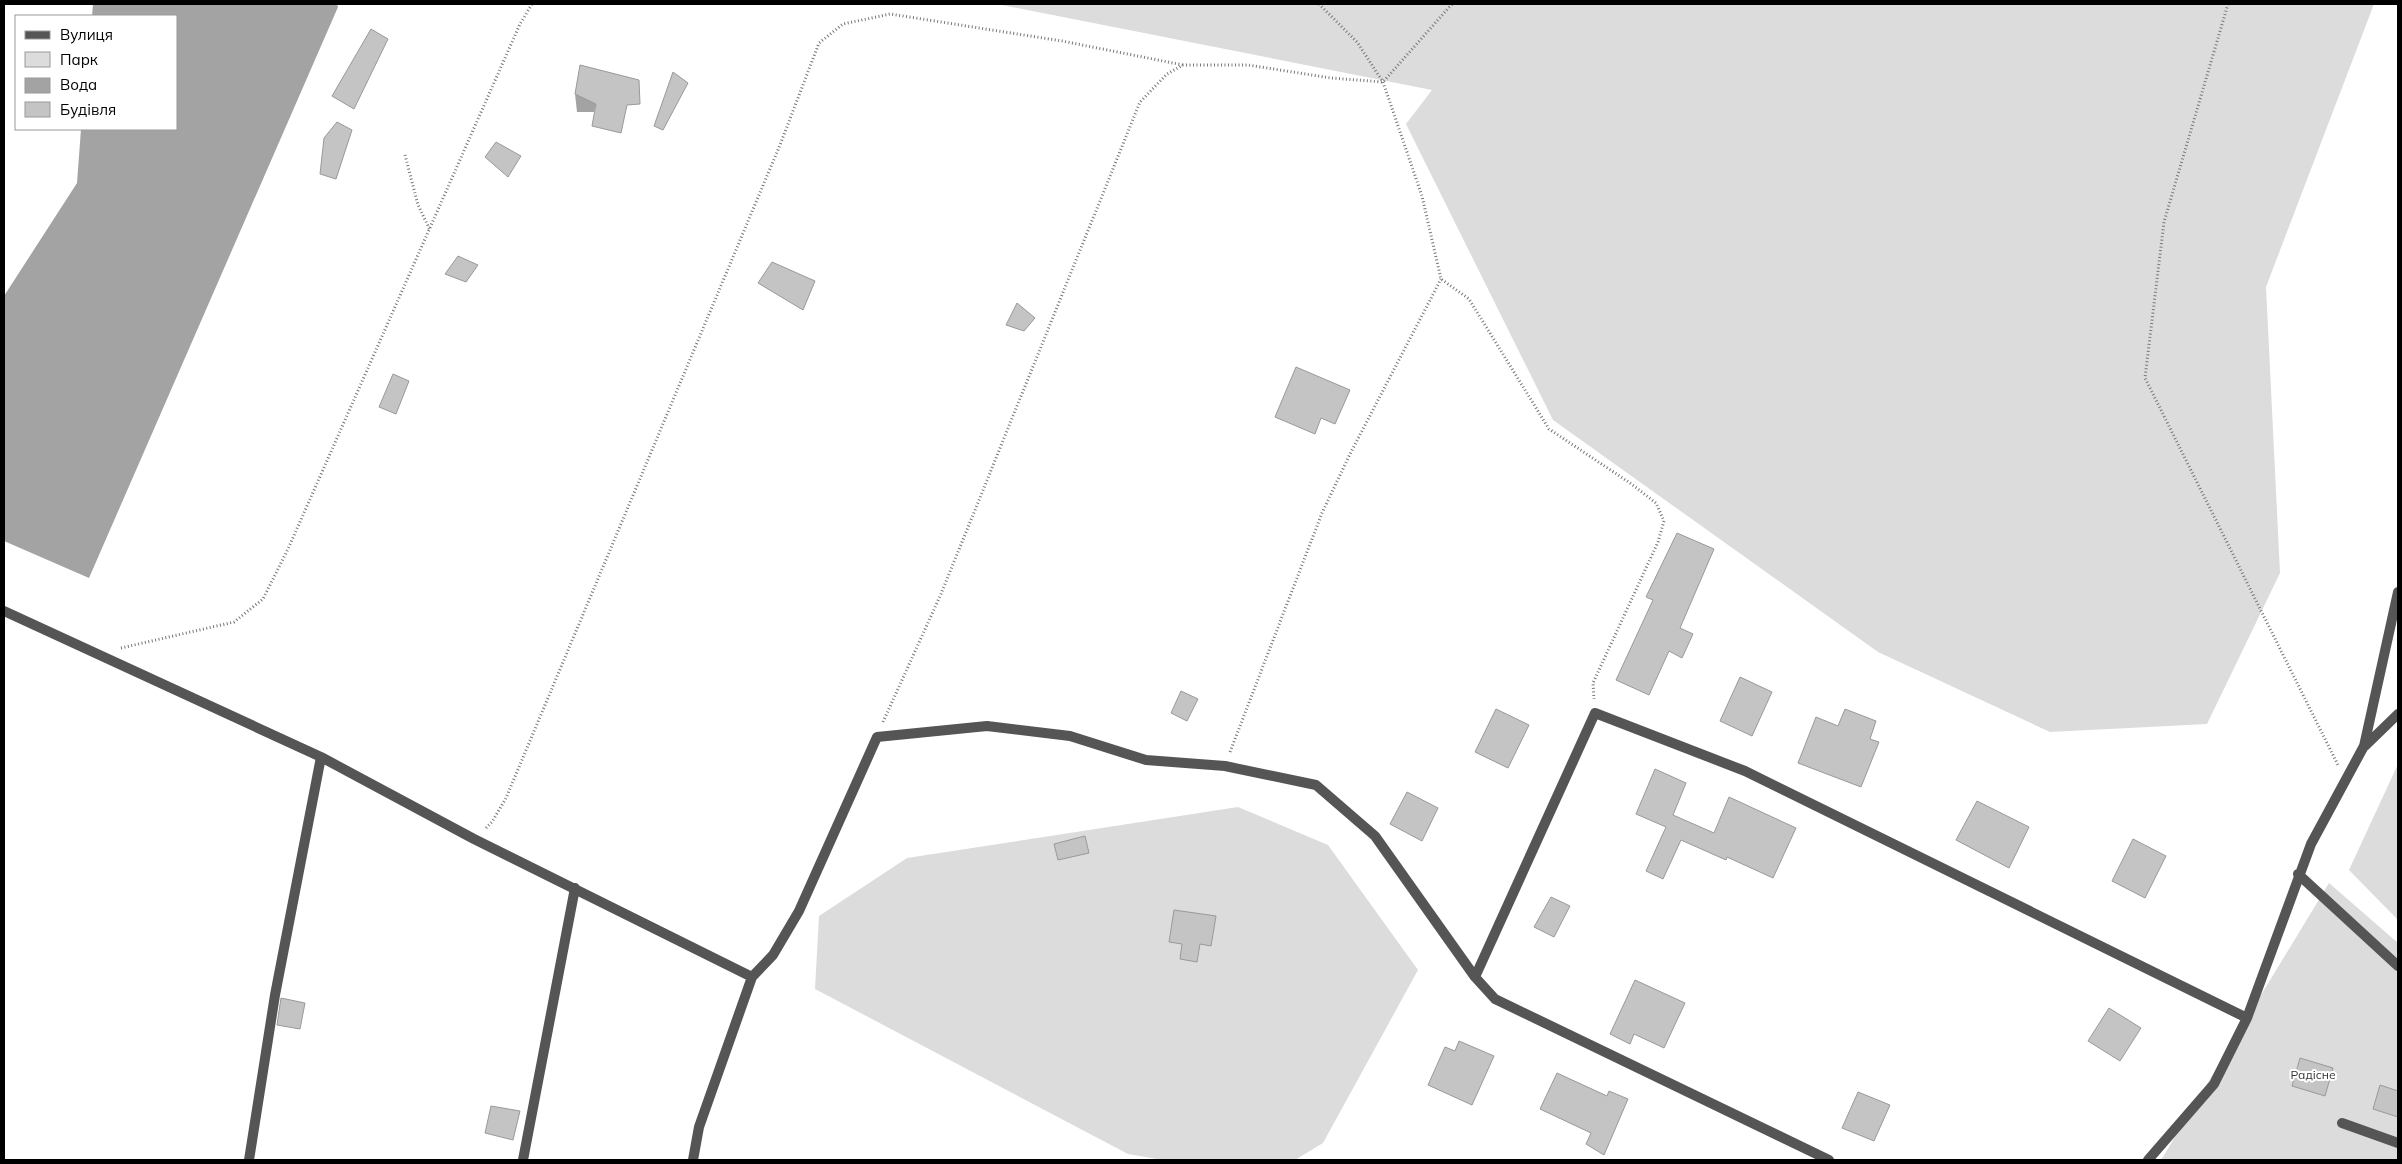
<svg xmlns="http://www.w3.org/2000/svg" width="2402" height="1164" font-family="Mulish,sans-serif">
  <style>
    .green { fill: #dcdcdc }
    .water { fill: #a3a3a3 }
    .building { fill: #c4c4c4; stroke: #999 }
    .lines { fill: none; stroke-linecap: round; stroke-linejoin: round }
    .path { stroke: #777; stroke-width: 3; stroke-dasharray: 1 2.5; stroke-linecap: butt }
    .street { stroke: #555; stroke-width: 10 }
    .labels { text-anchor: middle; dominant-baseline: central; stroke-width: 4; stroke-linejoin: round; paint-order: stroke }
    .park-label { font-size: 12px; fill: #333; stroke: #fff }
  </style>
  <rect width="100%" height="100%" fill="#fff"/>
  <path class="green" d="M 997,4 L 2374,4 L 2266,287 L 2280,573 L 2207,724 L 2050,732 L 1878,652 L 1553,420 L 1406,124 L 1432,90 Z
    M 2398,764 L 2398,920 L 2349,870 Z
    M 1238,807 L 1328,845 L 1418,970 L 1323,1143 L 1295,1160 L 1163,1160 L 1128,1154 L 815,989 L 819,916 L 907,858 Z
    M 2329,883 L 2398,943 L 2398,1160 L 2161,1160 Z"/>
  <path class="water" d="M 93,4 L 337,4 L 338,7 L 89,578 L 4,541 L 4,296 L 77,183 L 81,129 L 176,129 L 176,16 L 92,16 Z
    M 575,94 L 596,104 L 594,112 L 577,112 Z"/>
  <path class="building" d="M 371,29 L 388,39 L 354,109 L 332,96 Z
    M 580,65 L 639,80 L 640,104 L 627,105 L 621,133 L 592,126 L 596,104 L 575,94 Z
    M 673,72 L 688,83 L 663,130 L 654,126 Z
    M 337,122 L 352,130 L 336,179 L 320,174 L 324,138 Z
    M 496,142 L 521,156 L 508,177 L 485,157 Z
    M 458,256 L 478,265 L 466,282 L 445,274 Z
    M 772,262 L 815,281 L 803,310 L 758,283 Z
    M 1017,303 L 1035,318 L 1024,331 L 1006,325 Z
    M 1296,367 L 1350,390 L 1335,424 L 1321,418 L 1315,434 L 1275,417 Z
    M 393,374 L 409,381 L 396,414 L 379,407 Z
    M 1677,533 L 1714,549 L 1680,628 L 1693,634 L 1682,658 L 1669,651 L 1649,695 L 1616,680 L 1653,600 L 1646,597 Z
    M 1740,677 L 1772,692 L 1752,736 L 1720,721 Z
    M 1181,691 L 1198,699 L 1187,721 L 1171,713 Z
    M 1496,709 L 1529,725 L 1508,768 L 1475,752 Z
    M 1845,709 L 1876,721 L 1870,739 L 1879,742 L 1861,787 L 1798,763 L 1816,717 L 1838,726 Z
    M 1655,769 L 1686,783 L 1673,815 L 1714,833 L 1729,797 L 1796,828 L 1773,878 L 1727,857 L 1726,860 L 1681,840 L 1663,879 L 1646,871 L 1666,827 L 1636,814 Z
    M 1407,792 L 1438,808 L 1422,841 L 1390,824 Z
    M 1977,801 L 2029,827 L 2009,868 L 1956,840 Z
    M 1085,836 L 1089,853 L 1058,860 L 1054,844 Z
    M 2133,839 L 2166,856 L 2145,898 L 2112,881 Z
    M 1551,897 L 1570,906 L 1554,937 L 1534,927 Z
    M 1174,910 L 1216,916 L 1211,946 L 1200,944 L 1197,962 L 1180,959 L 1182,944 L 1169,942 Z
    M 1635,980 L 1685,1003 L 1664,1048 L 1634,1034 L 1630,1044 L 1610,1034 Z
    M 281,998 L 305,1003 L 300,1029 L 277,1025 Z
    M 2109,1008 L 2141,1028 L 2120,1061 L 2088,1041 Z
    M 1459,1041 L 1494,1056 L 1472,1105 L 1428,1085 L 1445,1047 L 1455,1051 Z
    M 2300,1058 L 2333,1068 L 2325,1096 L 2292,1086 Z
    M 1557,1073 L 1607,1096 L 1609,1091 L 1628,1099 L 1604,1155 L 1586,1144 L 1591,1133 L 1540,1109 Z
    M 2380,1085 L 2398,1091 L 2398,1117 L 2373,1109 Z
    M 1858,1092 L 1890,1105 L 1874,1141 L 1842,1128 Z
    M 491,1106 L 520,1111 L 513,1140 L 485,1133 Z"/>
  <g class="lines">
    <path class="path" d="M 1319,4 L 1357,42 L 1383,82 L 1422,196 L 1441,279 L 1469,299 L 1549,429 L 1630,483 L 1656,503 L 1664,521 L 1658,542 L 1593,683 L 1594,699
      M 2228,4 L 2164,222 L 2145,378 L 2338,765
      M 405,155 L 418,205 L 430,230
      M 121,648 L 234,622 L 263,599 L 288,549 L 520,24 L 532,4
      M 883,722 L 941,594 L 1140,102 L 1167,74 L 1183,65 L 1248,65 L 1331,78 L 1383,82 L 1452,4
      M 1230,752 L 1322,513 L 1350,454 L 1441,279
      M 486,828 L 492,822 L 506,798 L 780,145 L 819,43 L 843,24 L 890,14 L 1062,41 L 1183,65"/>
    <path class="street" d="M 4,611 L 321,757 L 474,839 L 752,977
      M 2365,746 L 2398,714
      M 2298,874 L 2398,966
      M 1475,977 L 1595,713 L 1745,771 L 2247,1018
      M 2342,1123 L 2398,1143
      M 249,1160 L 275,995 L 321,757
      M 523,1160 L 575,888
      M 693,1160 L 699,1127 L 752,977 L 773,955 L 799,911 L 877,737 L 987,726 L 1070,736 L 1146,760 L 1225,766 L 1316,785 L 1375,836 L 1475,977 L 1495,999 L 1829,1160
      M 2148,1160 L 2214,1084 L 2247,1018 L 2311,844 L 2364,746 L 2398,592"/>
  </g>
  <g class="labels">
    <g class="park-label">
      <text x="2313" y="1074">Радісне</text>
    </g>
  </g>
  <rect width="2402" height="1164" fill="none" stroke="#000000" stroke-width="10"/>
  <rect x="15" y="15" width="162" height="115" fill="#ffffff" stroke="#999999"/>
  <rect x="25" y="31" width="25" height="8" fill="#555555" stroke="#999999"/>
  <text x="60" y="40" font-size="15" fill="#000000">Вулиця</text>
  <rect x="25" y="52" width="25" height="15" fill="#dcdcdc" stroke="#999999"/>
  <text x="60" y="65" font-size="15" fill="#000000">Парк</text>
  <rect x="25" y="78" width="25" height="15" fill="#a3a3a3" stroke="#999999"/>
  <text x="60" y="90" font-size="15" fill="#000000">Вода</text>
  <rect x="25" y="102" width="25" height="15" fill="#c4c4c4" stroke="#999999"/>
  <text x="60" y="115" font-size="15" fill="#000000">Будівля</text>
</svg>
